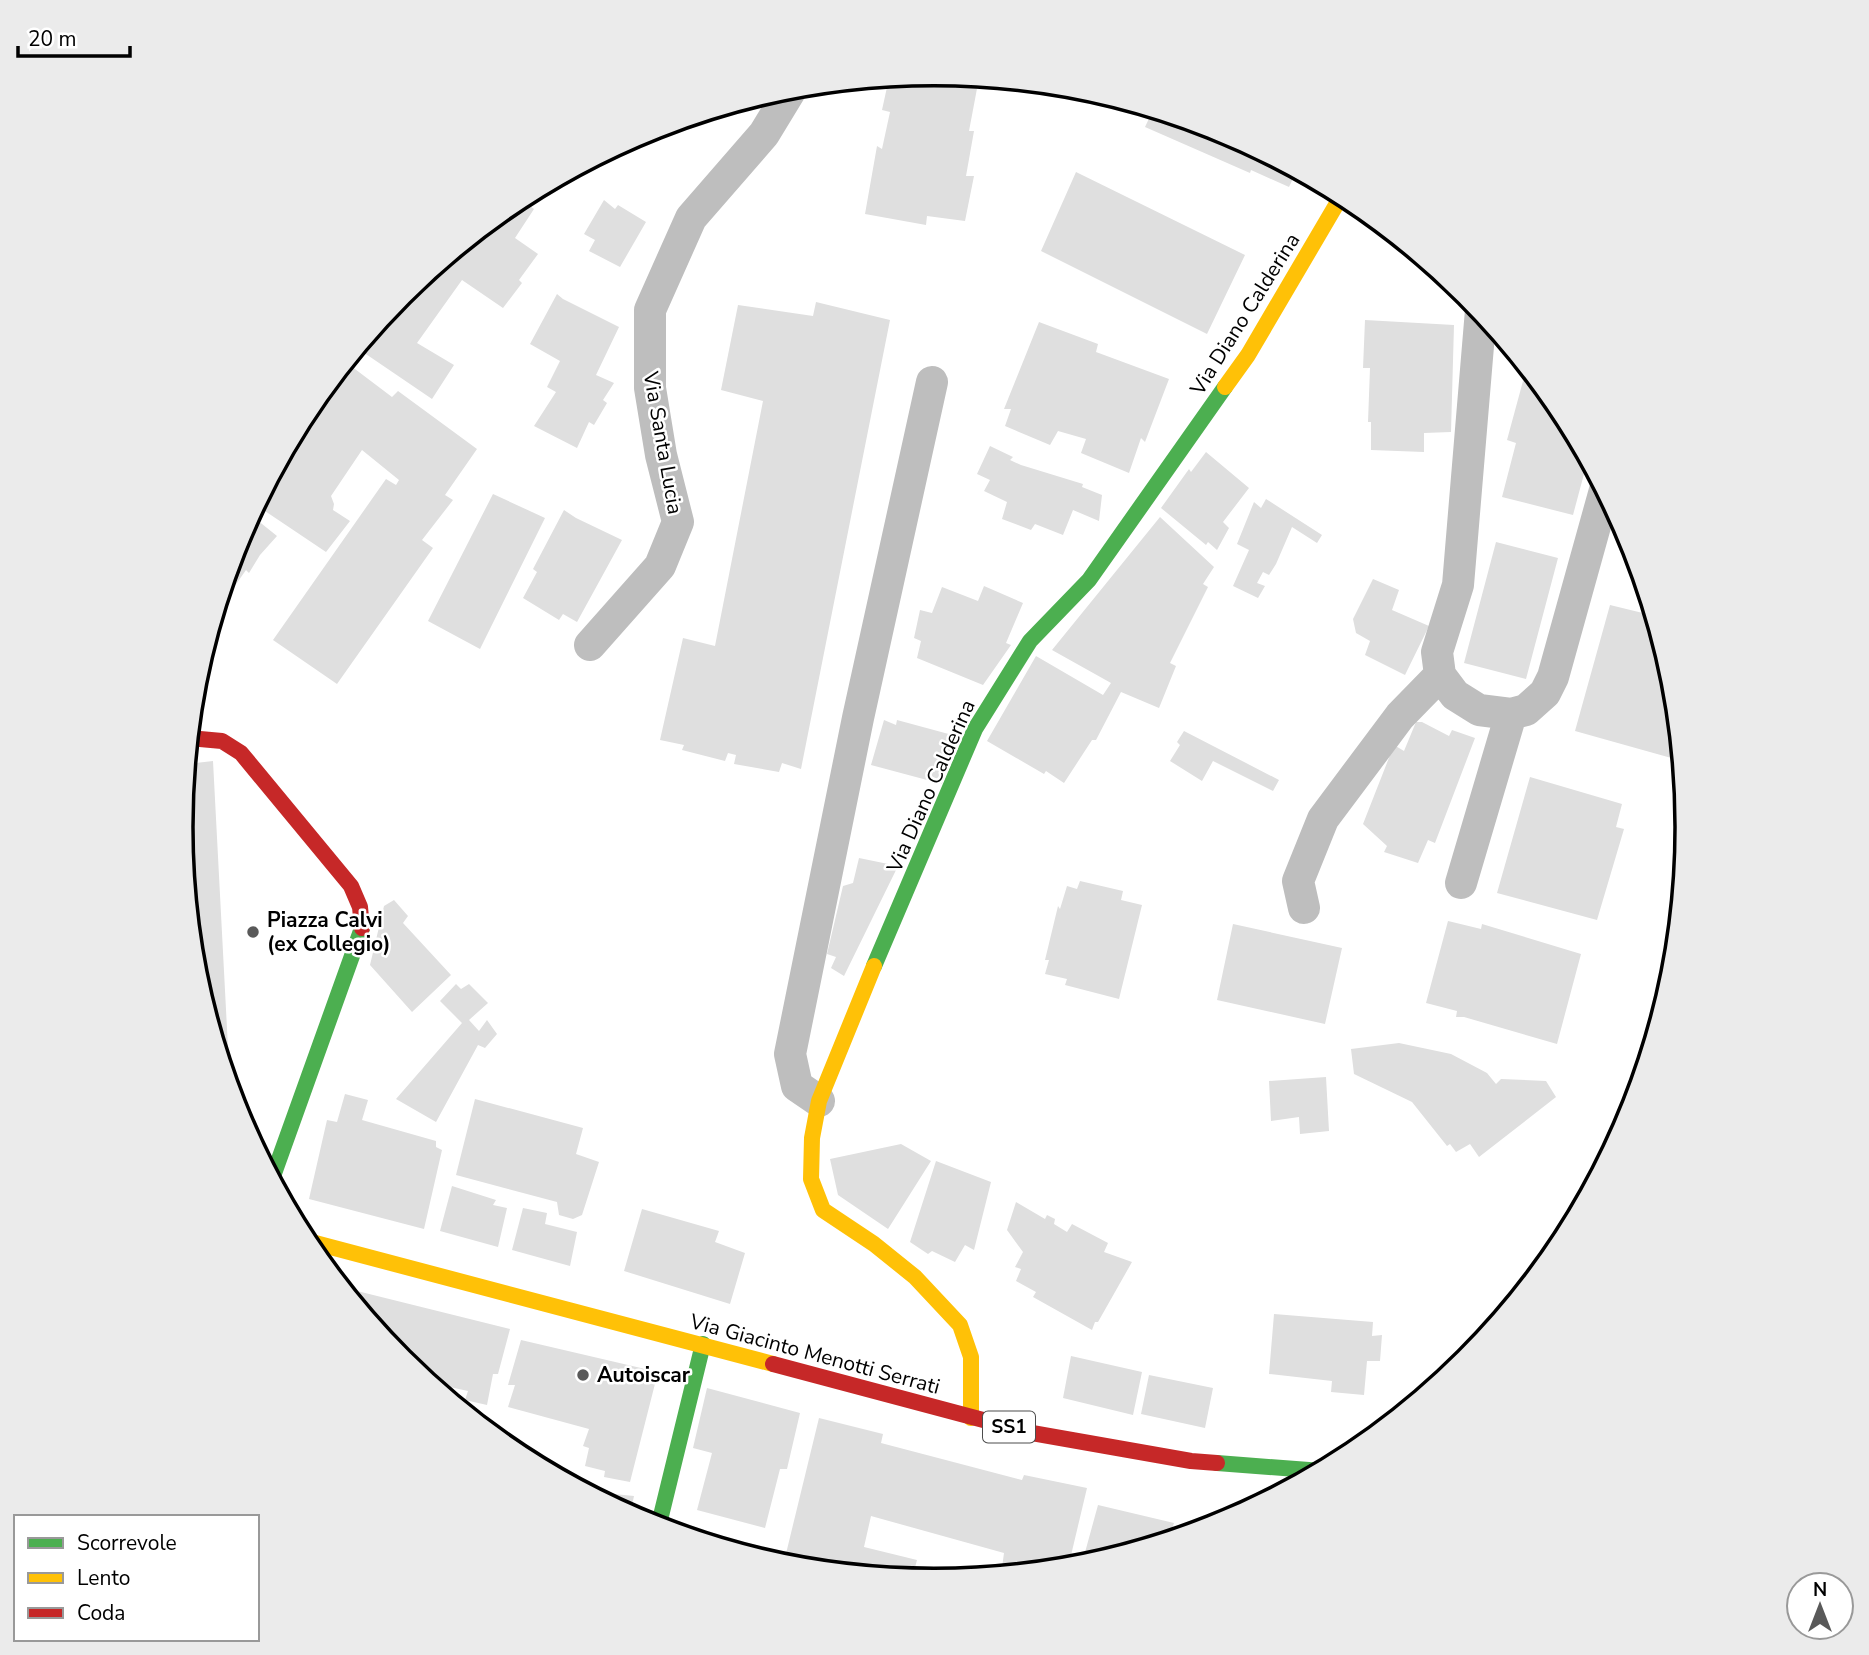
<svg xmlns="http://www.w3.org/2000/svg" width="1869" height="1655" font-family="'Nunito Sans',sans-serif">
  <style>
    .building { fill: #dfdfdf }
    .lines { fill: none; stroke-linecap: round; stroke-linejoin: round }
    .street { stroke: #bebebe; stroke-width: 32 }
    .fast { stroke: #4caf50; stroke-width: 16 }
    .slow { stroke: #ffc107; stroke-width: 16 }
    .jam { stroke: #c62828; stroke-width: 16 }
    .poi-dot { fill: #595959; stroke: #fff; stroke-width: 2.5 }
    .labels { text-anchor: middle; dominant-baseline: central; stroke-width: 5; stroke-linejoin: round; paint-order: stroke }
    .shield { fill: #fff; stroke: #4c4c4c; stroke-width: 2 }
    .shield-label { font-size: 19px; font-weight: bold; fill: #000 }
    .street-label { font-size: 21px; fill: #000; stroke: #fff }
    .poi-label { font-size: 21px; font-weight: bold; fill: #000; stroke: #fff; text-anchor: start }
    .rim { fill: none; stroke: #000; stroke-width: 3.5 }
  </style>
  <rect width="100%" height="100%" fill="#fff"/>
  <path class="building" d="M 935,74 L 979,78 L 969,131 L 974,131 L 966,176 L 974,176 L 965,221 L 927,216 L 926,225 L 865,214 L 877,146 L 882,149 L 890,112 L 882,110 L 889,78 Z
    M 1153,110 L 1223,131 L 1297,170 L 1289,187 L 1251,170 L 1250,173 L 1145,127 Z
    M 1076,172 L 1245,255 L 1207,334 L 1041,251 Z
    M 520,198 L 534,209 L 515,238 L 538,254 L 519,280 L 522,283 L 503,308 L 462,280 L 417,343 L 454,365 L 432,399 L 357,348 L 402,294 Z
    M 604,200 L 615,209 L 618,205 L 646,222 L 620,267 L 589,251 L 595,240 L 584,234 Z
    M 557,294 L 563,299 L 619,327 L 596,375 L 614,383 L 603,400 L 607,403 L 594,425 L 589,422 L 577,448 L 534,426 L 556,392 L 547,387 L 560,361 L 530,344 Z
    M 816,302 L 890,320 L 801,769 L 782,763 L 779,772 L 734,764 L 736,755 L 728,753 L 725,761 L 682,750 L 684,745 L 660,740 L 683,638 L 715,646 L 763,401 L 721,390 L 738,305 L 813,316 Z
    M 1365,320 L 1454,325 L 1451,432 L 1424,433 L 1424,452 L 1371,450 L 1371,422 L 1368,422 L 1370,368 L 1363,368 Z
    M 1039,322 L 1098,344 L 1096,352 L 1169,379 L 1145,442 L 1141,438 L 1129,473 L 1081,453 L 1086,439 L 1058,431 L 1050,445 L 1005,426 L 1011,409 L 1004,409 Z
    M 347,363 L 392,397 L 398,391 L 477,449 L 445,495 L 453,500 L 422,540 L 433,548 L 337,684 L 273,640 L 386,479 L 396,485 L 399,480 L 362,450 L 331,496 L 334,504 L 333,510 L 350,521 L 326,552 L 256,505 L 275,470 Z
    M 1523,381 L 1543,387 L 1562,409 L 1588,459 L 1573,515 L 1502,497 L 1516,443 L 1507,440 Z
    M 990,446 L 1013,457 L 1010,460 L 1021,465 L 1083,484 L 1082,487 L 1102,495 L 1099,521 L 1073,510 L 1063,535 L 1035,524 L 1031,530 L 1002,519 L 1007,502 L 984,491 L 990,480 L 977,474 Z
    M 1206,452 L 1249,488 L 1223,522 L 1229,528 L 1217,550 L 1208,542 L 1206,545 L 1161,508 L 1189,469 L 1191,472 Z
    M 493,494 L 545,518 L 480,649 L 428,621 Z
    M 1266,499 L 1322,535 L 1317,543 L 1292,527 L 1276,564 L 1269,575 L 1263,572 L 1257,583 L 1265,586 L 1258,598 L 1233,586 L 1249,550 L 1237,544 L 1254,502 L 1261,508 Z
    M 564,510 L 576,518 L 622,540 L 577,622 L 563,614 L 559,620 L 523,598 L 537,572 L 533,569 Z
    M 251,515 L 277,536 L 260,555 L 249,573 L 246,570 L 232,590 L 224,584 L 238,539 Z
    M 1160,517 L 1214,567 L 1203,584 L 1208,587 L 1170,663 L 1176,666 L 1159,708 L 1121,692 L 1096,740 L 1092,740 L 1064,783 L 1046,771 L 1044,774 L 987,741 L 1036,656 L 1103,695 L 1111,683 L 1052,650 Z
    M 1624,525 L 1631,539 L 1634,549 L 1618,545 Z
    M 1496,542 L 1558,558 L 1526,679 L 1464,663 Z
    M 1373,579 L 1399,590 L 1392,610 L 1429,626 L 1405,675 L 1365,655 L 1370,641 L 1356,633 L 1353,619 Z
    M 984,586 L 1023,603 L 1006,643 L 1011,645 L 983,685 L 917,658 L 921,641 L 914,638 L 920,610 L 932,613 L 942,587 L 978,601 Z
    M 1610,605 L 1655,616 L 1674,681 L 1682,761 L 1575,731 Z
    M 884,720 L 896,725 L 897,720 L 956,736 L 942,784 L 871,765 Z
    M 1416,722 L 1422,722 L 1449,736 L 1452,730 L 1475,738 L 1435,843 L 1428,840 L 1418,863 L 1384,852 L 1387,846 L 1363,824 L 1394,745 L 1404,751 Z
    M 1184,731 L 1279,780 L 1273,791 L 1213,761 L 1202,781 L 1170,761 L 1180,745 L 1177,742 Z
    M 213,761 L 230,1086 L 229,1087 L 195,974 L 181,827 L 187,764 Z
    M 1530,777 L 1622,804 L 1616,827 L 1624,829 L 1597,920 L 1497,893 Z
    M 859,858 L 898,866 L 844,976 L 831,968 L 836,957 L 827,954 L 843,886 L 853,883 Z
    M 1080,881 L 1123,891 L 1121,900 L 1142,905 L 1119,999 L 1065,985 L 1067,979 L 1045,974 L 1049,960 L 1045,960 L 1058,906 L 1060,909 L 1067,886 L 1077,889 Z
    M 394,900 L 408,916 L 403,923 L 451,975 L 412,1012 L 370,965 L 384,906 Z
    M 1448,921 L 1481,929 L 1482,924 L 1581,954 L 1557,1044 L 1464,1017 L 1456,1017 L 1457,1011 L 1426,1003 Z
    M 1233,924 L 1342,948 L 1325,1024 L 1217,1000 Z
    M 456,984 L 461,989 L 469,984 L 488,1003 L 469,1020 L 479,1031 L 487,1020 L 497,1034 L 485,1048 L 478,1045 L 436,1122 L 396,1099 L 462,1023 L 440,1001 Z
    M 1399,1043 L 1451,1054 L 1487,1073 L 1496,1084 L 1501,1079 L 1546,1081 L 1556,1097 L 1479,1157 L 1470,1144 L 1456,1152 L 1450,1144 L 1447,1146 L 1412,1102 L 1354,1074 L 1351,1049 Z
    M 1326,1077 L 1329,1131 L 1300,1134 L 1299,1117 L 1271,1121 L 1269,1081 Z
    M 345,1094 L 368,1100 L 362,1120 L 436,1141 L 436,1147 L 442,1150 L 424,1229 L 309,1199 L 327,1120 L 337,1122 Z
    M 475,1099 L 583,1128 L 576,1154 L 599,1162 L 582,1215 L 573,1219 L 559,1215 L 557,1202 L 456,1175 Z
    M 901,1144 L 931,1161 L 888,1229 L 838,1195 L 830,1159 Z
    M 936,1161 L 991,1182 L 974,1250 L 965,1245 L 955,1262 L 932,1251 L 928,1254 L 910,1242 Z
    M 452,1186 L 496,1200 L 493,1205 L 507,1208 L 498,1247 L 440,1231 Z
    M 1016,1202 L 1045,1219 L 1047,1215 L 1055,1219 L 1054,1224 L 1067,1232 L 1072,1224 L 1108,1243 L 1104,1252 L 1132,1262 L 1098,1322 L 1095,1322 L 1092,1330 L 1033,1297 L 1036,1292 L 1016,1281 L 1021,1269 L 1015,1267 L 1023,1252 L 1007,1230 Z
    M 523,1208 L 547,1213 L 545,1224 L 577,1232 L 570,1266 L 512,1250 Z
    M 642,1209 L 719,1231 L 715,1242 L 745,1253 L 730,1304 L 624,1271 Z
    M 341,1287 L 510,1329 L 498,1374 L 493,1374 L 487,1405 L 465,1400 L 468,1391 L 427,1382 L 401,1360 Z
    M 1274,1314 L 1373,1322 L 1372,1336 L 1382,1335 L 1380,1361 L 1367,1361 L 1364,1395 L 1331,1392 L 1332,1381 L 1269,1374 Z
    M 521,1340 L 658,1372 L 630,1482 L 604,1477 L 605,1471 L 585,1466 L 589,1448 L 583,1446 L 589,1429 L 508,1407 L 515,1385 L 508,1385 Z
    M 1071,1356 L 1142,1372 L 1133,1415 L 1063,1398 Z
    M 1149,1375 L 1213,1388 L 1205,1428 L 1141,1414 Z
    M 707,1388 L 800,1413 L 787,1469 L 780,1469 L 765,1528 L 697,1510 L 712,1453 L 693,1448 Z
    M 819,1418 L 883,1434 L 881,1443 L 1022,1480 L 1024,1475 L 1087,1488 L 1068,1568 L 1001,1575 L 1004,1553 L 871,1516 L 864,1547 L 917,1560 L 912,1579 L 783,1566 Z
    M 584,1491 L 634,1496 L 630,1515 Z
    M 1098,1505 L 1174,1523 L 1172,1529 L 1189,1535 L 1081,1567 Z
    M 928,1572 L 957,1579 L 926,1581 Z"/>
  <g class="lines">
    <path class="street" d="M 1481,310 L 1458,585 L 1437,652 L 1440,675 L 1455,695 L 1479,710 L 1511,714 L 1526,710 L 1545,693 L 1553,677 L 1605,490
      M 590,645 L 660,566 L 678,522 L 661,455 L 650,388 L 650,310 L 691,218 L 764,134 L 792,88
      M 1461,883 L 1511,714
      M 1304,908 L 1298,881 L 1323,819 L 1400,716 L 1440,675
      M 819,1101 L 797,1086 L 790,1054 L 858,718 L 932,382"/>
    <path class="fast" d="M 874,966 L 975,729 L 1030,641 L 1089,580 L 1225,387
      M 272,1179 L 362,928
      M 1217,1463 L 1322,1471
      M 658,1528 L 703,1344"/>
    <path class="slow" d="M 1225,387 L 1248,355 L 1342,195
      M 874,966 L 819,1101 L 812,1138 L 811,1179 L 823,1210 L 874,1244 L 915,1277 L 960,1325 L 971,1357 L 971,1418
      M 282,1199 L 293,1214 L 294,1221
      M 304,1240 L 773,1364"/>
    <path class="jam" d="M 189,738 L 222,741 L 241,753 L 351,886 L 360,907 L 362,928
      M 773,1364 L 1032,1433 L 1191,1461 L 1217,1463"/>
  </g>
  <g class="poi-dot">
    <circle cx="253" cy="932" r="7"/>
    <circle cx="583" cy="1375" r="7"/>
  </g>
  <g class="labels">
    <rect class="shield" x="983" y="1411.5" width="52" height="31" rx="5"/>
    <g class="shield-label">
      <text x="1009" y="1427">SS1</text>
    </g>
    <g class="street-label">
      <text transform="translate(1245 314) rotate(-58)">Via Diano Calderina</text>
      <text transform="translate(663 443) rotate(80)">Via Santa Lucia</text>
      <text transform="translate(931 786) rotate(-66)">Via Diano Calderina</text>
      <text transform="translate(815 1354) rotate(15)">Via Giacinto Menotti Serrati</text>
    </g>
    <g class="poi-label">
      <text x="267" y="920">Piazza Calvi<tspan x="267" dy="24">(ex Collegio)</tspan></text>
      <text x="597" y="1375">Autoiscar</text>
    </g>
  </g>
  <path d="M0 0H1869V1655H0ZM193 827a741 741 0 1 1 1482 0a741 741 0 1 1-1482 0Z" fill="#ebebeb" fill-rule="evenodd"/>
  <path class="rim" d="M193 827a741 741 0 1 1 1482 0a741 741 0 1 1-1482 0Z"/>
  <rect x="14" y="1515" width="245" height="126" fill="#ffffff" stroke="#999999" stroke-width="2"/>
  <rect x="28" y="1538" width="35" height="10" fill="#4caf50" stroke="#999999" stroke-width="2"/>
  <text x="77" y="1550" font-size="21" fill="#000000">Scorrevole</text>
  <rect x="28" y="1573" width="35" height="10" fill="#ffc107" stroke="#999999" stroke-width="2"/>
  <text x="77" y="1585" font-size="21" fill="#000000">Lento</text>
  <rect x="28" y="1608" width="35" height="10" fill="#c62828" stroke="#999999" stroke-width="2"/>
  <text x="77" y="1620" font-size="21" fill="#000000">Coda</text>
  <g transform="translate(1820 1606)"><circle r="33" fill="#ffffff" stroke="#999999" stroke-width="2"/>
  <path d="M0-5L12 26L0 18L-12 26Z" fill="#595959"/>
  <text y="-10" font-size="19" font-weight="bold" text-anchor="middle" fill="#000000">N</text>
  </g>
  <path d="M18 46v10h112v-10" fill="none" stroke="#000000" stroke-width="3.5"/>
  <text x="28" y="46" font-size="21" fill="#000000" stroke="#ffffff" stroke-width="5" paint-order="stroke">20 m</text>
</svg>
